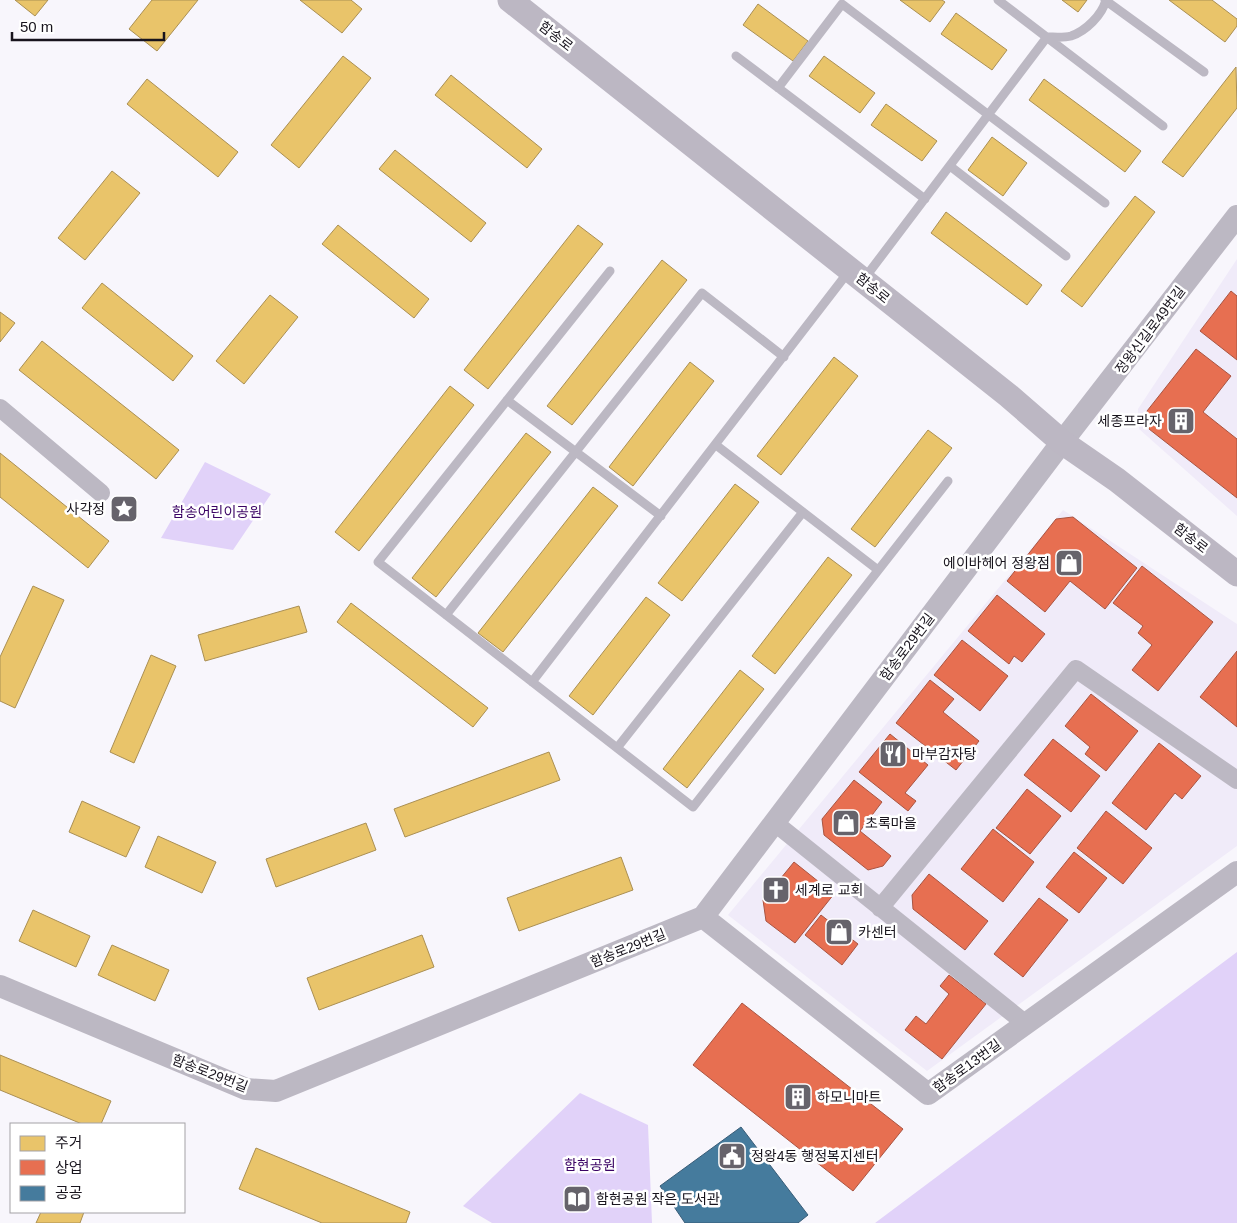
<svg xmlns="http://www.w3.org/2000/svg" width="1237" height="1223" font-family="Arial,'Noto Sans KR',sans-serif">
  <style>
    .built { fill: #f0ebf9 }
    .green { fill: #e1d2f9 }
    .homes { fill: #e9c46a; stroke: #aa8f53 }
    .shops { fill: #e76f51; stroke: #a95441 }
    .public { fill: #457b9d; stroke: #385c77 }
    .lines { fill: none; stroke-linecap: round; stroke-linejoin: round }
    .service { stroke: #bcb8c3; stroke-width: 9 }
    .minor { stroke: #bcb8c3; stroke-width: 18 }
    .tertiary { stroke: #bcb8c3; stroke-width: 22 }
    .secondary { stroke: #bcb7c3; stroke-width: 25 }
    .labels { text-anchor: middle; dominant-baseline: central; stroke-width: 5; stroke-linejoin: round; paint-order: stroke }
    .street-label { font-size: 14px; fill: #18141d; stroke: #fff }
    .poi-label { font-size: 14px; fill: #18141d; stroke: #fff; text-anchor: start }
    .park-label { font-size: 14px; fill: #3b0465; stroke: #fff }
  </style>
  <rect width="100%" height="100%" fill="#f8f6fc"/>
  <path class="built" d="M 1237,259 L 1237,516 L 1139,429 L 1138,409 Z
    M 1063,510 L 1237,624 L 1237,846 L 927,1071 L 728,915 Z"/>
  <path class="green" d="M 205,462 L 271,494 L 233,550 L 161,538 Z
    M 1237,952 L 1237,1223 L 875,1223 Z
    M 580,1093 L 648,1125 L 652,1223 L 492,1223 L 463,1206 Z"/>
  <path class="homes" d="M 15,0 L 48,0 L 35,16 Z
    M 152,0 L 198,0 L 157,51 L 129,29 Z
    M 300,0 L 351,0 L 362,9 L 342,33 Z
    M 900,0 L 942,0 L 945,2 L 930,22 Z
    M 1062,0 L 1087,0 L 1078,12 Z
    M 1169,0 L 1212,0 L 1237,19 L 1237,26 L 1225,42 Z
    M 758,4 L 808,41 L 793,61 L 743,25 Z
    M 956,13 L 1007,50 L 992,70 L 941,34 Z
    M 343,56 L 371,78 L 299,168 L 271,145 Z
    M 824,56 L 875,93 L 860,113 L 809,76 Z
    M 1236,67 L 1237,108 L 1183,177 L 1162,162 Z
    M 451,75 L 542,149 L 527,168 L 435,95 Z
    M 147,79 L 238,152 L 218,177 L 127,104 Z
    M 1044,79 L 1141,151 L 1125,172 L 1029,100 Z
    M 886,104 L 937,141 L 922,161 L 871,125 Z
    M 992,137 L 1027,163 L 1003,196 L 968,170 Z
    M 395,150 L 486,223 L 471,242 L 379,169 Z
    M 112,171 L 140,193 L 85,260 L 58,238 Z
    M 1135,196 L 1155,212 L 1082,307 L 1061,291 Z
    M 946,212 L 1042,285 L 1027,305 L 931,233 Z
    M 338,225 L 429,299 L 414,318 L 322,244 Z
    M 578,225 L 603,244 L 488,389 L 464,370 Z
    M 662,260 L 687,280 L 572,425 L 547,406 Z
    M 102,283 L 193,356 L 173,381 L 82,308 Z
    M 270,295 L 298,317 L 244,384 L 216,361 Z
    M 0,312 L 15,323 L 0,342 Z
    M 42,341 L 179,450 L 156,479 L 19,370 Z
    M 834,357 L 858,376 L 781,475 L 757,456 Z
    M 690,362 L 714,381 L 633,486 L 609,467 Z
    M 450,386 L 474,405 L 359,551 L 335,532 Z
    M 928,430 L 952,448 L 875,547 L 851,529 Z
    M 526,433 L 551,452 L 436,597 L 412,578 Z
    M 0,453 L 109,541 L 88,568 L 0,497 Z
    M 735,484 L 759,502 L 682,601 L 658,583 Z
    M 593,487 L 618,506 L 503,652 L 478,633 Z
    M 828,557 L 852,575 L 775,674 L 752,656 Z
    M 33,586 L 64,600 L 15,708 L 0,701 L 0,657 Z
    M 646,597 L 670,615 L 593,715 L 569,696 Z
    M 351,603 L 488,708 L 473,727 L 337,622 Z
    M 299,606 L 307,632 L 205,661 L 198,635 Z
    M 151,655 L 176,666 L 134,763 L 110,752 Z
    M 740,670 L 764,689 L 687,788 L 663,769 Z
    M 549,752 L 560,780 L 405,837 L 394,809 Z
    M 82,801 L 140,827 L 126,857 L 69,832 Z
    M 366,823 L 376,850 L 276,887 L 266,859 Z
    M 158,836 L 216,862 L 202,893 L 145,867 Z
    M 621,857 L 633,890 L 519,931 L 507,898 Z
    M 33,910 L 90,936 L 76,967 L 19,941 Z
    M 422,935 L 434,967 L 319,1010 L 307,978 Z
    M 112,945 L 169,970 L 155,1001 L 98,975 Z
    M 0,1055 L 111,1101 L 101,1124 L 82,1124 L 0,1090 Z
    M 256,1148 L 410,1212 L 406,1223 L 322,1223 L 239,1189 Z
    M 41,1212 L 84,1212 L 80,1223 L 36,1223 Z"/>
  <path class="shops" d="M 1231,291 L 1237,296 L 1237,360 L 1200,331 Z
    M 1196,349 L 1231,376 L 1203,412 L 1237,439 L 1237,498 L 1149,429 L 1147,411 Z
    M 1073,517 L 1137,568 L 1105,609 L 1070,581 L 1045,612 L 1007,581 L 1056,519 Z
    M 1142,566 L 1213,622 L 1158,691 L 1132,670 L 1152,645 L 1138,633 L 1143,626 L 1113,603 Z
    M 997,595 L 1045,634 L 1022,662 L 1014,656 L 1009,664 L 968,631 Z
    M 962,640 L 1008,676 L 980,711 L 934,675 Z
    M 1237,651 L 1237,727 L 1200,697 Z
    M 930,680 L 954,699 L 943,712 L 979,741 L 956,770 L 896,723 Z
    M 1091,694 L 1138,731 L 1106,771 L 1085,754 L 1090,747 L 1065,726 Z
    M 890,734 L 928,765 L 905,793 L 916,801 L 908,811 L 859,772 Z
    M 1053,739 L 1100,776 L 1071,812 L 1024,775 Z
    M 1159,743 L 1201,776 L 1182,799 L 1175,793 L 1146,830 L 1112,803 Z
    M 854,780 L 882,802 L 860,831 L 891,856 L 883,866 L 868,870 L 824,835 L 822,819 Z
    M 1027,789 L 1061,816 L 1030,854 L 996,828 Z
    M 1106,811 L 1152,848 L 1123,884 L 1077,848 Z
    M 993,829 L 1034,862 L 1003,902 L 961,869 Z
    M 1074,852 L 1107,878 L 1079,913 L 1046,887 Z
    M 794,862 L 834,894 L 795,943 L 766,921 L 763,900 Z
    M 929,874 L 988,921 L 965,950 L 913,909 L 912,895 Z
    M 1039,898 L 1068,920 L 1023,977 L 994,954 Z
    M 821,915 L 858,944 L 842,965 L 805,935 Z
    M 949,975 L 986,1004 L 942,1059 L 905,1030 L 916,1016 L 926,1024 L 949,994 L 940,986 Z
    M 742,1003 L 903,1129 L 853,1191 L 693,1065 Z"/>
  <path class="public" d="M 741,1127 L 808,1215 L 798,1223 L 685,1223 L 660,1186 Z"/>
  <g class="lines">
    <path class="service" d="M 998,0 L 1163,126
      M 1105,0 L 1204,72
      M 736,56 L 925,199
      M 778,88 L 842,4 L 1105,203
      M 950,166 L 1066,256
      M 610,271 L 378,562 L 693,807 L 948,481
      M 864,279 L 1047,37 C 1054,37 1064,38 1071,36 C 1086,31 1102,15 1106,0
      M 507,400 L 661,516
      M 716,445 L 878,570
      M 446,615 L 702,293 L 784,357
      M 532,682 L 849,271
      M 617,748 L 803,512"/>
    <path class="minor" d="M 0,408 L 101,493
      M 775,823 L 1026,1024
      M 880,908 L 1076,669 L 1237,780"/>
    <path class="tertiary" d="M 703,917 L 928,1094 L 1237,872
      M 0,986 L 246,1089 L 276,1091 L 703,917 L 1062,442 L 1237,216"/>
    <path class="secondary" d="M 510,0 L 1009,396 L 1062,442 L 1117,480 L 1237,574"/>
  </g>
  <defs>
    <symbol id="building-square" viewBox="-11 -11 22 22"><rect x="-9" y="-9" width="18" height="18" rx="4" fill="#66636b" stroke="#fff"/><path d="M-4-6H4V6H1V3H-1V6H-4ZM-2.5-4.3h1.7v1.8h-1.7ZM.8-4.3h1.7v1.8H.8ZM-2.5-1h1.7V.8h-1.7ZM.8-1h1.7V.8H.8Z" fill="#fff"/></symbol>
    <symbol id="sight-square" viewBox="-11 -11 22 22"><rect x="-9" y="-9" width="18" height="18" rx="4" fill="#66636b" stroke="#fff"/><path d="M0-6L1.8-2.2L6-1.7L2.9 1.2L3.7 5.4L0 3.3L-3.7 5.4L-2.9 1.2L-6-1.7L-1.8-2.2Z" fill="#fff"/></symbol>
    <symbol id="shop-square" viewBox="-11 -11 22 22"><rect x="-9" y="-9" width="18" height="18" rx="4" fill="#66636b" stroke="#fff"/><path d="M-5-2.5h2.3a2.7 3.5 0 0 1 5.4 0H5L5.5 6h-11ZM-1.5-2.5h3a1.5 2.3 0 0 0-3 0Z" fill="#fff"/></symbol>
    <symbol id="restaurant-square" viewBox="-11 -11 22 22"><rect x="-9" y="-9" width="18" height="18" rx="4" fill="#66636b" stroke="#fff"/><path d="M-5-6h1v4h1v-4h1v4h1v-4h1v5L-1.5 .5V6h-2V.5L-5-1ZM5-6V6H3V1.5H1.5Q1.5-4 5-6Z" fill="#fff"/></symbol>
    <symbol id="church-square" viewBox="-11 -11 22 22"><rect x="-9" y="-9" width="18" height="18" rx="4" fill="#66636b" stroke="#fff"/><path d="M-1.2-6h2.4v3.5h3.3v2.4h-3.3V6h-2.4V-.1h-3.3v-2.4h3.3Z" fill="#fff"/></symbol>
    <symbol id="civic-square" viewBox="-11 -11 22 22"><rect x="-9" y="-9" width="18" height="18" rx="4" fill="#66636b" stroke="#fff"/><path d="M-.6-6.5H3V-4.5H.6V-3L4-1V1h2V6H-6V1h2V-1L-.6-3ZM-1.2 2.5V6h2.4V2.5Z" fill="#fff"/></symbol>
    <symbol id="library-square" viewBox="-11 -11 22 22"><rect x="-9" y="-9" width="18" height="18" rx="4" fill="#66636b" stroke="#fff"/><path d="M-6-4Q-3-5.5-.7-3.5V5Q-3 3-6 4ZM6-4Q3-5.5 .7-3.5V5Q3 3 6 4Z" fill="#fff"/></symbol>
  </defs>
  <g fill-rule="evenodd">
    <use href="#building-square" x="1165" y="405" width="32" height="32"/>
    <use href="#sight-square" x="108" y="493" width="32" height="32"/>
    <use href="#shop-square" x="1053" y="547" width="32" height="32"/>
    <use href="#restaurant-square" x="877" y="738" width="32" height="32"/>
    <use href="#shop-square" x="830" y="807" width="32" height="32"/>
    <use href="#church-square" x="760" y="874" width="32" height="32"/>
    <use href="#shop-square" x="823" y="916" width="32" height="32"/>
    <use href="#building-square" x="782" y="1081" width="32" height="32"/>
    <use href="#civic-square" x="716" y="1140" width="32" height="32"/>
    <use href="#library-square" x="561" y="1183" width="32" height="32"/>
  </g>
  <g class="labels">
    <g class="street-label">
      <text transform="translate(556 36) rotate(38)">함송로</text>
      <text transform="translate(873 288) rotate(39)">함송로</text>
      <text transform="translate(1150 330) rotate(-53)">정왕신길로49번길</text>
      <text transform="translate(1191 538) rotate(38)">함송로</text>
      <text transform="translate(907 647) rotate(-53)">함송로29번길</text>
      <text transform="translate(628 948) rotate(-22)">함송로29번길</text>
      <text transform="translate(967 1066) rotate(-36)">함송로13번길</text>
      <text transform="translate(210 1073) rotate(21)">함송로29번길</text>
    </g>
    <g class="poi-label">
      <text x="1162" y="421" text-anchor="end">세종프라자</text>
      <text x="105" y="509" text-anchor="end">사각정</text>
      <text x="1050" y="563" text-anchor="end">에이바헤어 정왕점</text>
      <text x="912" y="754">마부감자탕</text>
      <text x="865" y="823">초록마을</text>
      <text x="795" y="890">세계로 교회</text>
      <text x="858" y="932">카센터</text>
      <text x="817" y="1097">하모니마트</text>
      <text x="751" y="1156">정왕4동 행정복지센터</text>
      <text x="596" y="1199">함현공원 작은 도서관</text>
    </g>
    <g class="park-label">
      <text x="217" y="512">함송어린이공원</text>
      <text x="590" y="1165">함현공원</text>
    </g>
  </g>
  <rect x="10" y="1123" width="175" height="90" fill="#ffffff" stroke="#a3a1a5"/>
  <rect x="20" y="1136" width="25" height="15" fill="#e9c46a" stroke="#a3a1a5"/>
  <text x="55" y="1148" font-size="15" fill="#18141d">주거</text>
  <rect x="20" y="1160" width="25" height="15" fill="#e76f51" stroke="#a3a1a5"/>
  <text x="55" y="1173" font-size="15" fill="#18141d">상업</text>
  <rect x="20" y="1186" width="25" height="15" fill="#457b9d" stroke="#a3a1a5"/>
  <text x="55" y="1198" font-size="15" fill="#18141d">공공</text>
  <path d="M12 32v8h152v-8" fill="none" stroke="#18141d" stroke-width="2.5"/>
  <text x="20" y="32" font-size="15" fill="#18141d" stroke="#ffffff" stroke-width="4" paint-order="stroke">50 m</text>
</svg>
